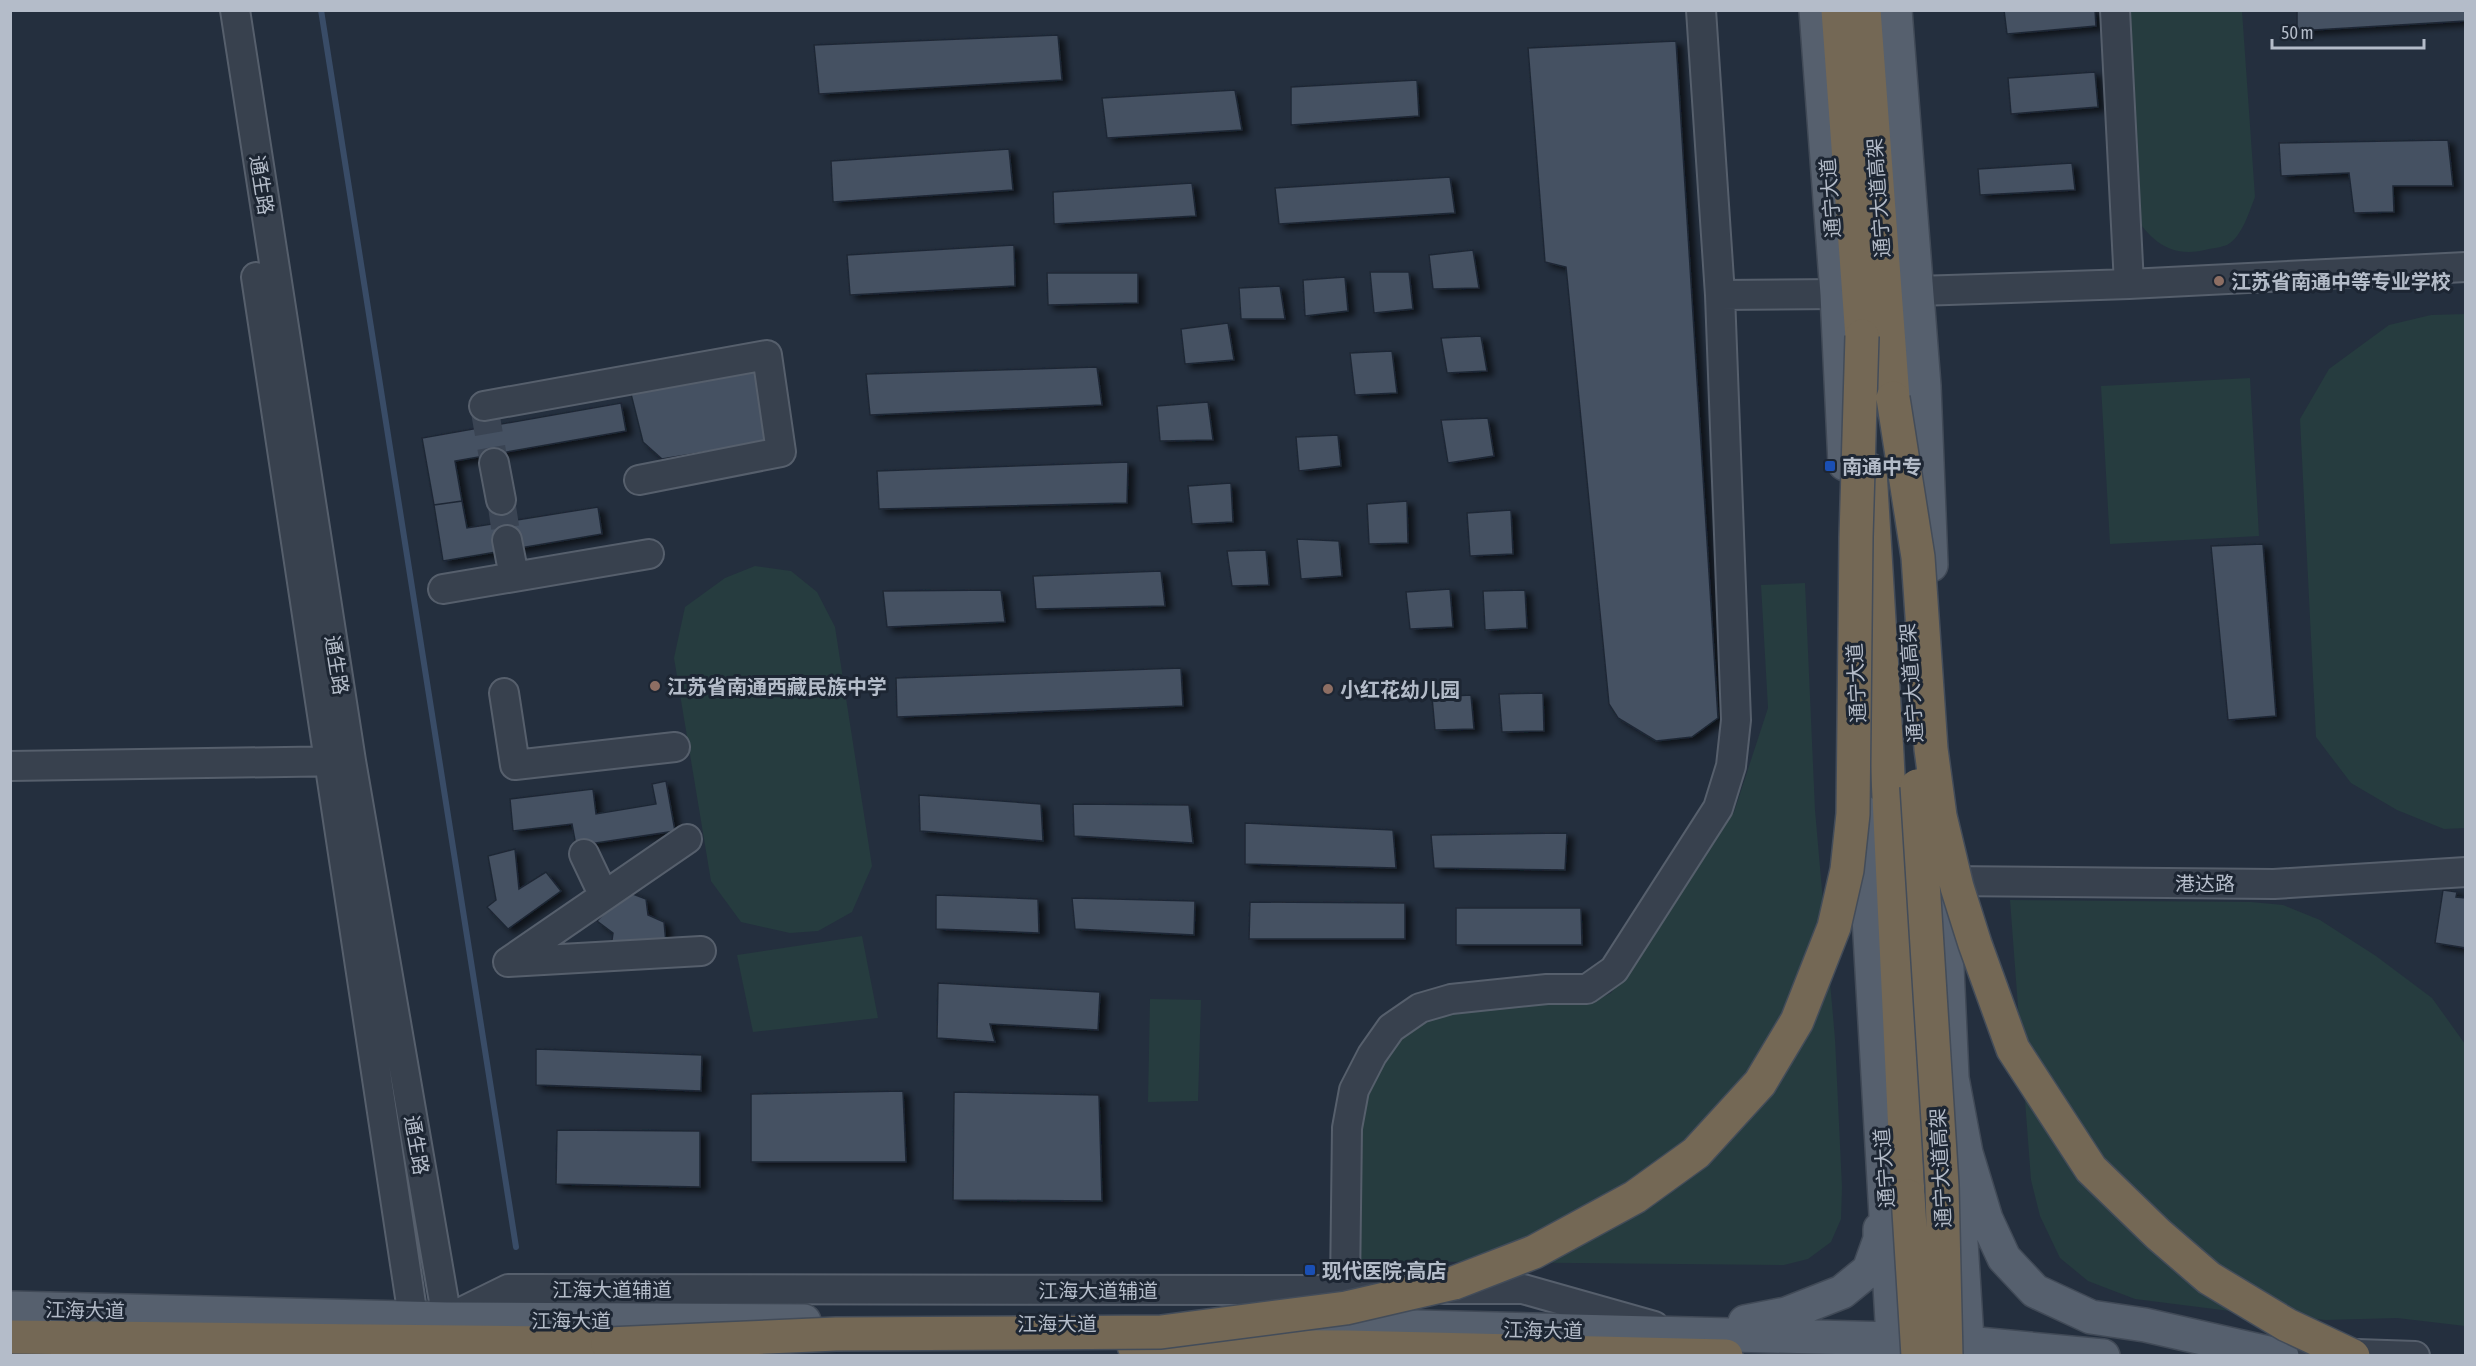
<svg xmlns="http://www.w3.org/2000/svg" width="2476" height="1366" font-family="'Asap Condensed','Noto Sans SC',sans-serif">
  <style>
    .green { fill: #263c3f }
    .lines { fill: none; stroke-linecap: round; stroke-linejoin: round }
    .stream { stroke: #394c67; stroke-width: 6 }
    .building { fill: #455162; stroke: #1f2835; stroke-width: 1.5; filter: url(#shadow) }
    .minor-tunnel { stroke: #3a4453; stroke-width: 28; stroke-dasharray: 28 14; stroke-linecap: butt }
    .minor-casing { stroke: #565f6c; stroke-width: 32 }
    .major-casing { stroke: #414a57; stroke-width: 36 }
    .highway-casing { stroke: #434c59; stroke-width: 36 }
    .minor { stroke: #38414e; stroke-width: 28 }
    .major { stroke: #56606e; stroke-width: 33 }
    .highway { stroke: #746855; stroke-width: 33 }
    .highway-bridge-casing { stroke: #434c59; stroke-width: 36; stroke-linecap: butt }
    .highway-bridge { stroke: #746855; stroke-width: 33 }
    .education-dot { fill: #8d6e63; stroke: #1d2633; stroke-width: 2 }
    .transit-dot { fill: #1a4fb4; stroke: #1d2633; stroke-width: 2 }
    .labels { text-anchor: middle; dominant-baseline: central; stroke-width: 6; stroke-linejoin: round; paint-order: stroke }
    .street-label { font-size: 20px; fill: #b4bcc9; stroke: #1d2633 }
    .poi-label { font-size: 20px; font-weight: bold; fill: #b4bcc9; stroke: #1d2633; text-anchor: start }
  </style>
  <defs>
    <filter id="shadow"><feDropShadow dx="6" dy="4" stdDeviation="3" flood-color="#0009"/></filter>
  </defs>
  <rect width="100%" height="100%" fill="#242f3e"/>
  <path class="green" d="M 2123,11 L 2242,11 L 2255,197 C 2249,212 2242,237 2227,245 C 2222,247 2215,248 2209,249 C 2172,259 2153,243 2133,214 Z
    M 2465,314 L 2466,828 L 2444,829 L 2397,810 L 2351,783 L 2316,737 L 2300,419 L 2329,369 L 2389,325 L 2431,315 Z
    M 2250,378 L 2259,536 L 2110,544 L 2101,386 Z
    M 755,566 L 791,571 L 817,592 L 835,627 L 872,866 L 852,912 L 818,931 L 790,933 L 741,922 L 711,881 L 674,658 L 685,607 L 725,578 Z
    M 1805,583 L 1815,810 L 1835,1039 L 1842,1187 L 1841,1219 L 1831,1242 L 1808,1259 L 1784,1265 L 1360,1261 L 1358,1181 L 1361,1136 L 1366,1097 L 1382,1065 L 1401,1038 L 1419,1019 L 1446,1009 L 1555,1002 L 1586,1005 L 1611,993 L 1636,963 L 1734,812 L 1768,708 L 1761,585 Z
    M 2010,900 L 2251,902 L 2283,905 L 2320,920 L 2376,956 L 2432,998 L 2465,1044 L 2465,1326 L 2397,1318 L 2326,1320 L 2230,1311 L 2135,1299 L 2088,1281 L 2060,1258 L 2040,1216 L 2031,1180 Z
    M 862,936 L 878,1018 L 753,1032 L 737,955 Z
    M 1150,999 L 1201,1000 L 1198,1101 L 1148,1102 Z"/>
  <g class="lines">
    <path class="stream" d="M 321,10 L 516,1247"/>
  </g>
  <path class="building" d="M 2004,10 L 2095,10 L 2096,26 L 2007,34 Z
    M 2297,10 L 2466,10 L 2466,21 L 2297,31 Z
    M 1058,35 L 1062,80 L 819,94 L 814,45 Z
    M 1676,41 L 1718,718 L 1692,737 L 1656,741 L 1618,718 L 1609,704 L 1566,267 L 1545,262 L 1528,48 Z
    M 2095,72 L 2098,107 L 2011,114 L 2008,78 Z
    M 1417,80 L 1419,116 L 1291,125 L 1291,87 Z
    M 1235,90 L 1242,130 L 1107,138 L 1102,98 Z
    M 2448,140 L 2453,186 L 2393,186 L 2394,212 L 2354,213 L 2349,173 L 2281,176 L 2279,143 Z
    M 1009,149 L 1013,190 L 833,202 L 831,161 Z
    M 2072,163 L 2075,190 L 1980,195 L 1978,169 Z
    M 1450,177 L 1455,213 L 1279,224 L 1275,188 Z
    M 1192,183 L 1196,216 L 1054,224 L 1053,192 Z
    M 1014,245 L 1015,286 L 850,295 L 847,255 Z
    M 1473,250 L 1479,288 L 1433,289 L 1429,255 Z
    M 1370,272 L 1409,272 L 1413,309 L 1374,313 Z
    M 1047,273 L 1138,273 L 1138,303 L 1048,305 Z
    M 1345,277 L 1348,311 L 1305,316 L 1303,280 Z
    M 1280,286 L 1285,319 L 1241,319 L 1239,288 Z
    M 1228,323 L 1234,360 L 1185,364 L 1181,329 Z
    M 1481,336 L 1487,371 L 1447,373 L 1441,338 Z
    M 1392,351 L 1397,393 L 1355,395 L 1350,353 Z
    M 1097,367 L 1102,405 L 870,415 L 866,374 Z
    M 755,370 L 766,442 L 662,459 L 643,442 L 630,390 Z
    M 1208,402 L 1213,440 L 1160,441 L 1157,406 Z
    M 621,403 L 626,431 L 455,461 L 462,501 L 434,505 L 422,438 Z
    M 1488,418 L 1494,456 L 1448,463 L 1441,420 Z
    M 1338,435 L 1341,466 L 1299,471 L 1296,437 Z
    M 1128,462 L 1127,503 L 879,509 L 877,471 Z
    M 1231,483 L 1233,522 L 1192,524 L 1188,486 Z
    M 462,501 L 467,528 L 598,507 L 602,534 L 443,561 L 434,505 Z
    M 1407,501 L 1408,543 L 1369,544 L 1367,504 Z
    M 1511,510 L 1513,554 L 1470,556 L 1467,513 Z
    M 1297,539 L 1339,541 L 1342,576 L 1301,579 Z
    M 2263,544 L 2276,716 L 2228,720 L 2211,546 Z
    M 1266,550 L 1269,585 L 1232,586 L 1227,551 Z
    M 1161,571 L 1165,606 L 1036,609 L 1033,576 Z
    M 1450,589 L 1453,627 L 1410,629 L 1406,592 Z
    M 1001,590 L 1005,622 L 887,627 L 883,591 Z
    M 1525,590 L 1527,628 L 1485,630 L 1483,591 Z
    M 1181,668 L 1183,706 L 897,717 L 896,678 Z
    M 1543,693 L 1544,731 L 1502,732 L 1499,694 Z
    M 1471,695 L 1474,729 L 1435,730 L 1432,697 Z
    M 666,781 L 675,831 L 576,846 L 572,824 L 513,831 L 510,799 L 593,789 L 596,814 L 656,804 L 652,784 Z
    M 919,795 L 1041,804 L 1043,841 L 920,831 Z
    M 1073,804 L 1189,805 L 1193,843 L 1074,836 Z
    M 1245,823 L 1393,830 L 1396,868 L 1245,864 Z
    M 1567,833 L 1565,870 L 1434,868 L 1431,835 Z
    M 515,849 L 519,889 L 546,872 L 561,891 L 508,929 L 487,907 L 496,900 L 488,856 Z
    M 2443,890 L 2457,892 L 2456,897 L 2466,898 L 2466,948 L 2435,943 Z
    M 625,891 L 646,899 L 648,915 L 664,922 L 666,943 L 611,947 L 613,933 L 597,921 Z
    M 936,895 L 1038,899 L 1039,933 L 936,929 Z
    M 1072,898 L 1195,901 L 1194,935 L 1075,929 Z
    M 1250,902 L 1405,903 L 1405,939 L 1249,939 Z
    M 1456,908 L 1581,908 L 1582,945 L 1456,945 Z
    M 938,983 L 1100,992 L 1098,1030 L 990,1024 L 995,1042 L 937,1038 Z
    M 536,1049 L 702,1055 L 701,1091 L 536,1085 Z
    M 903,1091 L 906,1162 L 751,1162 L 751,1094 Z
    M 954,1092 L 1099,1095 L 1102,1201 L 953,1200 Z
    M 557,1130 L 700,1131 L 700,1187 L 556,1184 Z"/>
  <g class="lines">
    <path class="minor-tunnel" d="M 484,406 L 494,463
      M 501,500 L 507,540"/>
    <defs>
      <path id="minor" d="M 235,10 L 351,761 L 447,1319 L 508,1289 L 1311,1290 L 1398,1288
        M 2115,10 L 2129,284
        M 256,277 L 413,1317
        M 1917,291 L 2129,284 L 2466,267
        M 1720,295 L 1837,294
        M 484,406 L 767,355 L 781,452 L 639,480
        M 494,463 L 501,500
        M 507,540 L 514,576
        M 443,589 L 649,554
        M 504,693 L 515,765 L 675,747
        M 10,766 L 347,761
        M 687,839 L 508,962 L 701,951
        M 584,854 L 604,896
        M 1943,881 L 2274,884 L 2466,872
        M 1345,1288 L 1347,1128 L 1354,1090 L 1372,1055 L 1391,1028 L 1420,1008 L 1451,999 L 1547,989 L 1587,989 L 1614,970 L 1718,808 L 1731,766 L 1736,720 L 1720,295 L 1701,10
        M 1444,1289 L 1523,1289 L 1654,1326
        M 2261,1354 L 2268,1351 L 2415,1356"/>
      <path id="major" d="M 1816,10 L 1837,294 L 1845,464
        M 1895,10 L 1924,386 L 1931,565
        M 1863,812 L 1894,1356
        M 1942,857 L 1953,1099
        M 1952,1078 L 1966,1153 L 1986,1219 L 2004,1258 L 2035,1291 L 2091,1317 L 2145,1325 L 2282,1356
        M 1956,1160 L 1968,1356
        M 10,1308 L 447,1319 L 804,1321
        M 1745,1322 L 1786,1314 L 1842,1292 L 1869,1270 L 1880,1239 L 1880,1229
        M 1299,1324 L 1893,1339 L 1967,1343 L 2103,1356"/>
      <path id="highway" d="M 1838,10 L 1864,365
        M 1864,10 L 1893,398
        M 1870,470 L 1887,755 L 1908,1196
        M 10,1337 L 636,1344
        M 1134,1346 L 1347,1347 L 1726,1356"/>
    </defs>
    <use href="#minor" class="minor-casing"/>
    <use href="#major" class="major-casing"/>
    <use href="#highway" class="highway-casing"/>
    <use href="#minor" class="minor"/>
    <use href="#major" class="major"/>
    <use href="#highway" class="highway"/>
    <defs>
      <path id="highway-bridge" d="M 1893,398 L 1918,557 L 1931,749 L 1940,816 L 1957,887 L 1975,944 L 2013,1049 L 2091,1169 L 2158,1234 L 2209,1278 L 2287,1325 L 2353,1356
        M 1917,786 L 1942,1185 L 1946,1356
        M 1908,1196 L 1918,1356
        M 608,1344 L 836,1334 L 1161,1332 L 1346,1308 L 1454,1283 L 1534,1252 L 1635,1197 L 1696,1153 L 1760,1083 L 1797,1021 L 1834,927 L 1847,870 L 1853,814 L 1856,537 L 1862,336"/>
    </defs>
    <use href="#highway-bridge" class="highway-bridge-casing"/>
    <use href="#highway-bridge" class="highway-bridge"/>
  </g>
  <g class="education-dot">
    <circle cx="2219" cy="281" r="6"/>
    <circle cx="655" cy="686" r="6"/>
    <circle cx="1328" cy="689" r="6"/>
  </g>
  <g class="transit-dot">
    <rect x="1824" y="460" width="12" height="12" rx="3"/>
    <rect x="1304" y="1264" width="12" height="12" rx="3"/>
  </g>
  <g class="labels">
    <g class="street-label">
      <text transform="translate(262 185) rotate(81)">通生路</text>
      <text transform="translate(1830 198) rotate(-94)">通宁大道</text>
      <text transform="translate(1878 198) rotate(-94)">通宁大道高架</text>
      <text transform="translate(337 665) rotate(81)">通生路</text>
      <text transform="translate(1856 683) rotate(-93)">通宁大道</text>
      <text transform="translate(1911 683) rotate(-94)">通宁大道高架</text>
      <text x="2205" y="883">港达路</text>
      <text transform="translate(417 1145) rotate(80)">通生路</text>
      <text transform="translate(1884 1168) rotate(-94)">通宁大道</text>
      <text transform="translate(1940 1168) rotate(-93)">通宁大道高架</text>
      <text x="612" y="1289">江海大道辅道</text>
      <text x="1098" y="1290">江海大道辅道</text>
      <text transform="translate(85 1310) rotate(1)">江海大道</text>
      <text x="571" y="1320">江海大道</text>
      <text x="1057" y="1323">江海大道</text>
      <text transform="translate(1543 1330) rotate(1)">江海大道</text>
    </g>
    <g class="poi-label">
      <text x="2231" y="281">江苏省南通中等专业学校</text>
      <text x="1842" y="466">南通中专</text>
      <text x="667" y="686">江苏省南通西藏民族中学</text>
      <text x="1340" y="689">小红花幼儿园</text>
      <text x="1322" y="1270">现代医院·高店</text>
    </g>
  </g>
  <rect width="2476" height="1366" fill="none" stroke="#b4bcc9" stroke-width="24"/>
  <path d="M2272 39v9h152v-9" fill="none" stroke="#b4bcc9" stroke-width="3"/>
  <text x="2281" y="39" font-size="18" fill="#b4bcc9" stroke="#1d2633" stroke-width="4.5" paint-order="stroke">50 m</text>
</svg>
